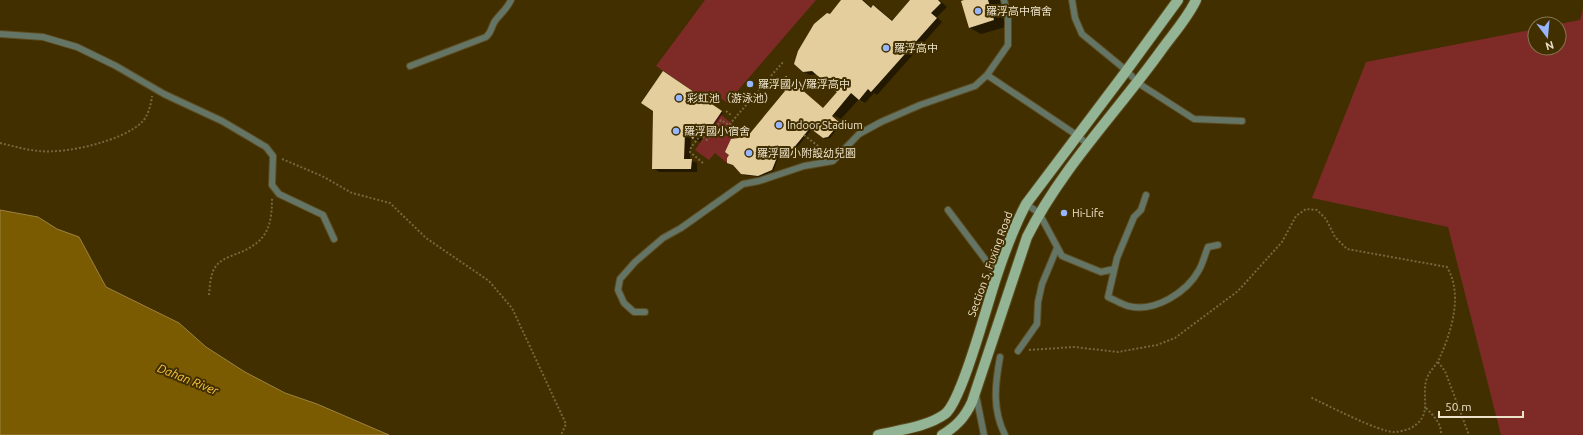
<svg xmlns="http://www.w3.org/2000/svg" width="1583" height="435" font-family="Ubuntu,'Noto Sans TC',sans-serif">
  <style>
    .green { fill: #7e2b28 }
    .water { fill: #7a5b02; stroke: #9c843e }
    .shadow { fill: #0007 }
    .building { fill: #e4ce9e }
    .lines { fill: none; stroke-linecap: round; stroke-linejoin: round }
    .lane-casing { stroke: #5d4c20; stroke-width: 8 }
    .primary-casing { stroke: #5d4c20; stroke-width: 12 }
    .path { stroke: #76673f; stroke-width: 2; stroke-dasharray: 2 2; stroke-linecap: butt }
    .lane { stroke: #647465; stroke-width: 6 }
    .primary { stroke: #94b595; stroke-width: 10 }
    .poi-dot { fill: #97b6fd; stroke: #412f00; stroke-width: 1.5 }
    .labels { text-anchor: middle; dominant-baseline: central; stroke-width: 4; stroke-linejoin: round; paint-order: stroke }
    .poi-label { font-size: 11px; fill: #ede2ca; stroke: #412f00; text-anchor: start }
    .street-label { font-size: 11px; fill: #ede2ca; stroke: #412f00 }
    .water-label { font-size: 12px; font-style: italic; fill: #fcc741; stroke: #412f00 }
  </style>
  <rect width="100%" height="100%" fill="#412f00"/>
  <path class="green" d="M 705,0 L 816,0 L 727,103 L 717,95 L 711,103 L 656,66 Z
    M 1583,9 L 1583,435 L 1501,435 L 1448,227 L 1312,198 L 1366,62 L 1535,29 L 1535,48 L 1559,48 L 1559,24 L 1580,20 Z
    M 720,114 L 735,126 L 728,136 L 736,134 L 739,129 L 743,133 L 739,138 L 731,139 L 729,155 L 727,158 L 727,163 L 715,153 L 709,160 L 695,150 Z"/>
  <path class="water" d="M 0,210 L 38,217 L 57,229 L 79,237 L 106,287 L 179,323 L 206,347 L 245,372 L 285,393 L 317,404 L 389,435 L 0,435 Z"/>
  <path class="shadow" d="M 842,0 L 863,0 L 872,8 L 874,6 L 880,10 L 893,21 L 911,0 L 939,0 L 947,7 L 937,17 L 942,22 L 877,95 L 874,93 L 865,103 L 859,99 L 841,119 L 831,114 L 841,124 L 830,138 L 825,139 L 812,129 L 789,157 L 784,158 L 779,155 L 774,170 L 760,177 L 744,175 L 742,173 L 747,138 L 824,109 L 838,91 L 817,74 L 810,75 L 803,71 L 830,16 Z
    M 968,0 L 1006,0 L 1007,3 L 999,5 L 1006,27 L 981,34 L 970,28 Z
    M 664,72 L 723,113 L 709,133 L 707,132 L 700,142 L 691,136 L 690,160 L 697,163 L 697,172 L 659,172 L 653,168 Z"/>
  <path class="building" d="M 841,0 L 862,0 L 871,8 L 873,5 L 892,21 L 910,0 L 938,0 L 941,3 L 931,13 L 937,18 L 871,92 L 868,89 L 859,100 L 851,93 L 832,116 L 840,123 L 828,137 L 823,138 L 810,128 L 787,156 L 781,158 L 778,155 L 772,170 L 758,176 L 741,174 L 733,165 L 727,163 L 727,158 L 729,155 L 725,152 L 731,139 L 739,138 L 743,133 L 747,137 L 785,91 L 779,85 L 786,76 L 823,108 L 837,92 L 812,71 L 803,72 L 794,64 L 798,51 L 814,24 L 827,13 L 830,14 Z
    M 964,0 L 988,0 L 994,20 L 969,28 L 961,1 Z
    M 663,71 L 722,111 L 707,133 L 700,129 L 693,139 L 685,133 L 684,159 L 692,159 L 691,169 L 652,169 L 653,111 L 641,103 Z"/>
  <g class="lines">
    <defs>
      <path id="lane" d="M 1072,0 L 1075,18 L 1082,34 L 1127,71 L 1138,83 L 1194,119 L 1242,121
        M 0,34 L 43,37 L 77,47 L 116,66 L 164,94 L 222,121 L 266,147 L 273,156 L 272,185 L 279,194 L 323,215 L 334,239
        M 410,66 L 486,37 C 492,32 491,27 495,21 C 501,13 507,9 511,0
        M 987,75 L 1078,136 L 1088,145
        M 1146,195 L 1141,210 L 1134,217 L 1117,258 L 1108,297 C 1115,300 1121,304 1128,306 C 1155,313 1187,292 1199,270 C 1203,263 1205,254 1208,247 L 1218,245
        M 1026,204 L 1039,213 L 1062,256 L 1101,272 L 1114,269
        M 948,210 L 997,275
        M 645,312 L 634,312 L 624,303 L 618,290 L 620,279 L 635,262 L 663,238 L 681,228 L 743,184 L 759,181 L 804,166 L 833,161 L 859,134 L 881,122 L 920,105 L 975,86 L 987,75 L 1008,45 L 1008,15 L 1004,0
        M 1018,351 L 1037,324 L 1038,302 L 1042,284 L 1057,248
        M 1000,357 C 995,385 992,409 1005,435
        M 976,395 L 984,435"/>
      <path id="primary" d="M 878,435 C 899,430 927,427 945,414 C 962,401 988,301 997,275 C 1005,251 1014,227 1026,204 L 1124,74 L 1178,0
        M 942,435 C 957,426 965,417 972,402 L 1027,237 C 1061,169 1116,113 1160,52 C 1172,35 1187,19 1196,0"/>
    </defs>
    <use href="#lane" class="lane-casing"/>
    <use href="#primary" class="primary-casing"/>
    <path class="path" d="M 726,111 L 731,115
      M 732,131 L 736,134
      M 804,135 L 827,153
      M 0,143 C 13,146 26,150 39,151 C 66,154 123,141 142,122 C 148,116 151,105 152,96
      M 282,159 L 322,176 L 352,193 L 390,203 L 426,238 L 489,281 L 512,308 L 566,424 L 561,435
      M 703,163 L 690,152 L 691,147 L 701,135 L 707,140 L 721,120 L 729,125 L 783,62
      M 209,295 C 210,285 210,270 219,263 C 224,258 234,255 241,252 C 267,241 272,226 272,198
      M 1029,350 L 1074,347 L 1118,352 L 1157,345 L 1175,338 L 1238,291 L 1282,242 L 1296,216 L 1306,209 L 1317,210 L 1326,219 L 1335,237 L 1347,249 L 1447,267 C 1463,294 1452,330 1440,357 C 1437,365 1430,370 1427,378 C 1420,397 1435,416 1409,429 C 1406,430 1398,432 1394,432 C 1379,432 1327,405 1310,397
      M 1438,362 L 1445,371 L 1469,435
      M 1426,408 C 1434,416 1442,424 1441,435"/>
    <use href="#lane" class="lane"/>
    <use href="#primary" class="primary"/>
  </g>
  <g class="poi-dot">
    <circle cx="978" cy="11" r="4"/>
    <circle cx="886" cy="48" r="4"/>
    <circle cx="750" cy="84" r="4"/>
    <circle cx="679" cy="98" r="4"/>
    <circle cx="779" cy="125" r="4"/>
    <circle cx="676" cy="131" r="4"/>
    <circle cx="749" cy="153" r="4"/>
    <circle cx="1064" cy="213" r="4"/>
  </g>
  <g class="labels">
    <g class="poi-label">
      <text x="986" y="11">羅浮高中宿舍</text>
      <text x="894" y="48">羅浮高中</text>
      <text x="758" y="84">羅浮國小/羅浮高中</text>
      <text x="687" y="98">彩虹池（游泳池）</text>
      <text x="787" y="125">Indoor Stadium</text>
      <text x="684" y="131">羅浮國小宿舍</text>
      <text x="757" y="153">羅浮國小附設幼兒園</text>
      <text x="1072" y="213">Hi-Life</text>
    </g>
    <g class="street-label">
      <text transform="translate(990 264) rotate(-70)">Section 5, Fuxing Road</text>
    </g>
    <g class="water-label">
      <text transform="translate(188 379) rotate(22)">Dahan River</text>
    </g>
  </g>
  <g transform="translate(1547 36) rotate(164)"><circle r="19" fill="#412f00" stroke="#867751"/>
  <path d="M0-3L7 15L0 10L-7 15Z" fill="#97b6fd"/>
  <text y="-6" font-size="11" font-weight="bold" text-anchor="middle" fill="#ede2ca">N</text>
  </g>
  <path d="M1439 411v6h84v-6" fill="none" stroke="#ede2ca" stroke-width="2"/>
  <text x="1445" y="411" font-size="12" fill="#ede2ca" stroke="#412f00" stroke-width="3" paint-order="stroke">50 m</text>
</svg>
